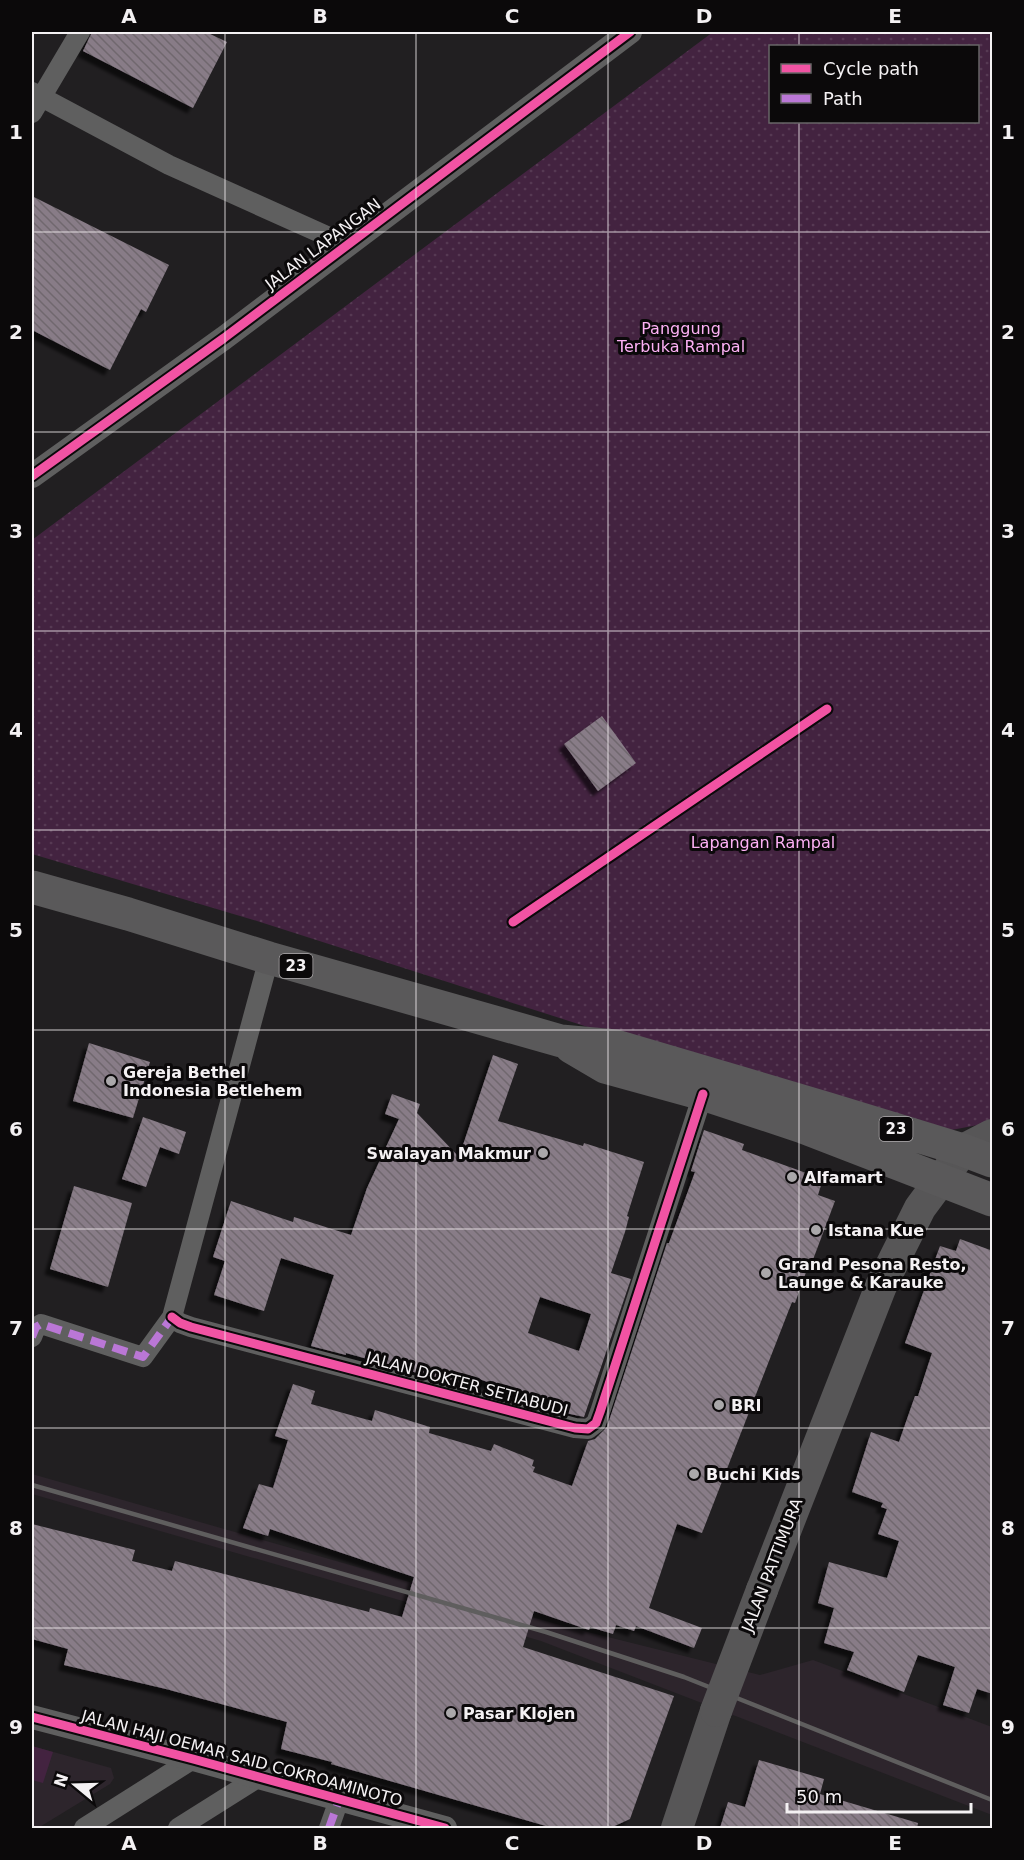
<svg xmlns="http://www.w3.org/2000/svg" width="1024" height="1860" font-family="'DejaVu Sans',sans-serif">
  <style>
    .built { fill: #2d252c }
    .grass { fill: #432340 }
    .park { fill: url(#park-dots); fill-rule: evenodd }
    .building { fill: url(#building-back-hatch); fill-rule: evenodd; filter: url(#shadow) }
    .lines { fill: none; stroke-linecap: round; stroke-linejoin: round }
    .minor { stroke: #5f5f5f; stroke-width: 20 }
    .tertiary { stroke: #5f5f5f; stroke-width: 24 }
    .primary { stroke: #575657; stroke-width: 32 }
    .trunk { stroke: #5a595a; stroke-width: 33 }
    .rail { stroke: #5f5e5e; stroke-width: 4.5 }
    .primary-bridge { stroke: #575657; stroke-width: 32 }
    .quiet { stroke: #ba77d6; stroke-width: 8; stroke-dasharray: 15 8; stroke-linecap: butt }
    .cycleway-casing { stroke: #0b090a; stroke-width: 13 }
    .cycleway { stroke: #f153a3; stroke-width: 9 }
    .grid { fill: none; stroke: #f4f1f3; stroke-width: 1.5; stroke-opacity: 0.55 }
    .poi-dot { fill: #aaa8aa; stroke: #0b090a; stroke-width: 2 }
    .labels { text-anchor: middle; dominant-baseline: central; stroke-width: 6; stroke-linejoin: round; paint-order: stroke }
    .shield { fill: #0b090a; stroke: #aeabad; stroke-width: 1.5 }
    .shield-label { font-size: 15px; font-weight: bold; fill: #f4f1f3 }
    .street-label { font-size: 16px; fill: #f4f1f3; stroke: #0b090a }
    .park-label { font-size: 16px; fill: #fdb1f5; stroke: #0b090a }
    .poi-label { font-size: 16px; font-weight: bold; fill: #f4f1f3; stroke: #0b090a; text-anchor: start }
    .neatline { fill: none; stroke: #f4f1f3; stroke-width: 2 }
    .grid-label { font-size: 20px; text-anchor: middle; font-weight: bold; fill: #f4f1f3 }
  </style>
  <defs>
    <pattern id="park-dots" width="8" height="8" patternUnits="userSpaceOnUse" patternTransform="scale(1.5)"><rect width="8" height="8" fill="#432340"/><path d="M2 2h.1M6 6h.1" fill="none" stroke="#563953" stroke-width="1.8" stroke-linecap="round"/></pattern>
    <pattern id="building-back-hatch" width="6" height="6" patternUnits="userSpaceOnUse" patternTransform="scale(1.5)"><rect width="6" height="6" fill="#887c87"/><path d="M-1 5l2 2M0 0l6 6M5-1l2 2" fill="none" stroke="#6f676e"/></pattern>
    <filter id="shadow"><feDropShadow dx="-5.5" dy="5.5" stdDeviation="1.5" flood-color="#0009"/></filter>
  </defs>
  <rect width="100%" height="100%" fill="#211f21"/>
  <path class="built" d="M 32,1474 L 560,1625 L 760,1675 L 813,1660 L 992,1727 L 992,1815 L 541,1641 L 32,1494 Z
    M 32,1746 L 111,1768 L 114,1778 L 110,1784 L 38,1828 L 32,1828 Z"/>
  <path class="grass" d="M 32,1746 L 53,1752 L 43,1783 L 32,1780 Z"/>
  <path class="park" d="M 713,32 L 992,32 L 992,1120 L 983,1124 L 941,1132 L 831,1105 L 257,921 L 32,854 L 32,540 ZM 770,46 L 978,46 L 978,122 L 770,122 Z"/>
  <path class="building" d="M 92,32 L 206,32 L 227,42 L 193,108 L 83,51 Z
    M 32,196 L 169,265 L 146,312 L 141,309 L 110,370 L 32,330 Z
    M 602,716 L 636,763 L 598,791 L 564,744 Z
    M 89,1043 L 150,1062 L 133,1118 L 73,1101 Z
    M 493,1055 L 518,1064 L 498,1121 L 583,1146 L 584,1143 L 644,1162 L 627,1216 L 629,1217 L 625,1232 L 611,1273 L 631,1279 L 584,1417 L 561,1412 L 563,1405 L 511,1387 L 510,1390 L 468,1375 L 464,1386 L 346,1353 L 346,1355 L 311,1346 L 334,1275 L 281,1258 L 264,1311 L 214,1295 L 225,1261 L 213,1257 L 231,1201 L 293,1222 L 294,1217 L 351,1235 L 367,1188 L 399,1119 L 385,1114 L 392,1094 L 420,1104 L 417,1113 L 459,1157 ZM 540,1297 L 591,1314 L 579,1351 L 528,1333 Z
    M 143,1117 L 186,1132 L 179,1154 L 160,1147 L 146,1187 L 122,1179 Z
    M 704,1130 L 744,1144 L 742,1150 L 823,1179 L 818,1195 L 835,1201 L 811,1265 L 809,1264 L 795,1303 L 792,1302 L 702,1533 L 677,1524 L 649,1608 L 702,1628 L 694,1648 L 636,1626 L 634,1631 L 616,1625 L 613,1634 L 590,1627 L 589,1630 L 534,1611 L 523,1647 L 674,1696 L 630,1819 L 610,1828 L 553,1828 L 331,1764 L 332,1762 L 281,1749 L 287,1722 L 166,1689 L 64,1665 L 68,1649 L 32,1639 L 32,1524 L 135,1550 L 132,1561 L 172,1571 L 175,1561 L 369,1612 L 370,1608 L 402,1617 L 414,1577 L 270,1529 L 268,1536 L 243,1528 L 259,1484 L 273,1488 L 288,1440 L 275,1436 L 293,1384 L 315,1391 L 311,1404 L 372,1421 L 375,1410 L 430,1427 L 429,1433 L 491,1451 L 494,1444 L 534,1460 L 532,1466 L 535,1467 L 533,1472 L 572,1486 L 588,1441 L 595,1439 L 607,1427 L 667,1243 L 669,1243 L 695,1172 L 691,1171 Z
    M 74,1186 L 132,1203 L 108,1287 L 50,1269 Z
    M 960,1239 L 993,1251 L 993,1694 L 977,1689 L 969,1713 L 943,1705 L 955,1667 L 918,1655 L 904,1692 L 847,1670 L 854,1652 L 824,1643 L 834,1608 L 818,1603 L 829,1562 L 887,1578 L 899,1541 L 878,1534 L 887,1509 L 881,1507 L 883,1503 L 852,1492 L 871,1432 L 899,1442 L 915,1396 L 918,1396 L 932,1353 L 905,1343 L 940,1246 L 956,1251 Z
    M 759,1760 L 824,1779 L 820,1794 L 918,1823 L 917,1828 L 720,1828 L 728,1802 L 745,1807 Z"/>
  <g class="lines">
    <path class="minor" d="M 32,92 L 169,165 L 347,245
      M 32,113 L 80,32
      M 172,1317 L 180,1323 L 191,1327 L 575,1428 L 588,1429 L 596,1423 L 600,1412 L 703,1094
      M 32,1337 L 36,1327 L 41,1324 L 143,1357 L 172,1317 L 269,958
      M 84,1828 L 193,1759
      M 178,1828 L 259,1777
      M 329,1828 L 339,1800"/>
    <path class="tertiary" d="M 32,476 L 224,338 L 630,32
      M 32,1717 L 193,1759 L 445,1828"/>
    <path class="primary" d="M 762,1590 L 881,1286 L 920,1208 L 963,1150 L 992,1135
      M 677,1828 L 716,1711"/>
    <path class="trunk" d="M 32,887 L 128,914 L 269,958 L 561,1041 L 616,1046 L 829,1109 L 963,1150 L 992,1161
      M 571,1047 L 605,1067 L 703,1094 L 803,1127 L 992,1200"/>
    <path class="rail" d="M 32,1485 L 546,1632 L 684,1677 L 992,1800"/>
    <path class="primary-bridge" d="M 716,1711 L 762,1590"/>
    <path class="quiet" d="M 32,1337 L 36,1327 L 41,1324 L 143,1357 L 172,1317
      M 329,1828 L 339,1800"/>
    <defs>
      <path id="cycleway" d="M 32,476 L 224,338 L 630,32
        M 513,922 L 827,709
        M 172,1317 L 180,1323 L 191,1327 L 575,1428 L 588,1429 L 596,1423 L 600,1412 L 703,1094
        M 32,1717 L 193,1759 L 445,1828"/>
    </defs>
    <use href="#cycleway" class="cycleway-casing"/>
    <use href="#cycleway" class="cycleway"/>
  </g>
  <path class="grid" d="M 225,32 L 225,1828M 416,32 L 416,1828M 608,32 L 608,1828M 799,32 L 799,46M 799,122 L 799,1828M 32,232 L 992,232M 32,432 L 992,432M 32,631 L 992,631M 32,830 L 992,830M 32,1030 L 992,1030M 32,1229 L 992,1229M 32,1428 L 992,1428M 32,1628 L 992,1628"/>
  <g class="poi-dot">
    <circle cx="111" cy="1081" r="6"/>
    <circle cx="543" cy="1153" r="6"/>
    <circle cx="792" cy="1177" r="6"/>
    <circle cx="816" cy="1230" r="6"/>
    <circle cx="766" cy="1273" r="6"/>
    <circle cx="719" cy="1405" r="6"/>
    <circle cx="694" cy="1474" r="6"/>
    <circle cx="451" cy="1713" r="6"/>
  </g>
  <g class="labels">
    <g class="shield">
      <rect x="279.5" y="954" width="33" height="24" rx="4.5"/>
      <rect x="879.5" y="1117" width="33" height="24" rx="4.5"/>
    </g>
    <g class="shield-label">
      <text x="296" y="966">23</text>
      <text x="896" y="1129">23</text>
    </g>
    <g class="street-label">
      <text transform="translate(323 244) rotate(-37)">JALAN LAPANGAN</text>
      <text transform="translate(467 1384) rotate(15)">JALAN DOKTER SETIABUDI</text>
      <text transform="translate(772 1565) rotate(-69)">JALAN PATTIMURA</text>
      <text transform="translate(242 1758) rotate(15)">JALAN HAJI OEMAR SAID COKROAMINOTO</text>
    </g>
    <g class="park-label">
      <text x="681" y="328">Panggung<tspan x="681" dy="18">Terbuka Rampal</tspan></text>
      <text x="763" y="842">Lapangan Rampal</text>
    </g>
    <g class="poi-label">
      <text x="123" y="1072">Gereja Bethel<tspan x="123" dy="18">Indonesia Betlehem</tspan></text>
      <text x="531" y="1153" text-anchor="end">Swalayan Makmur</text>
      <text x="804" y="1177">Alfamart</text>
      <text x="828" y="1230">Istana Kue</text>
      <text x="778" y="1264">Grand Pesona Resto,<tspan x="778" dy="18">Launge &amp; Karauke</tspan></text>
      <text x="731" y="1405">BRI</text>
      <text x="706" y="1474">Buchi Kids</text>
      <text x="463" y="1713">Pasar Klojen</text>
    </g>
  </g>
  <rect width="1024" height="1860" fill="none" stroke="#0b090a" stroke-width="66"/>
  <rect x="769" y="45" width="210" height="78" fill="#0b090a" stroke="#686667" stroke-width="1.5"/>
  <rect x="781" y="64" width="30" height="9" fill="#f153a3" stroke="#686667" stroke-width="1.5"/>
  <text x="823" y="75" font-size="18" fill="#f4f1f3">Cycle path</text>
  <rect x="781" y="94" width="30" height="9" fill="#ba77d6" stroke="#686667" stroke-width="1.5"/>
  <text x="823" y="105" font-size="18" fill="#f4f1f3">Path</text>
  <g transform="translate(75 1785) rotate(289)" stroke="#0b090a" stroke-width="4.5" paint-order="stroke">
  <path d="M0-4.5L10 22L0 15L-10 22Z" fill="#f4f1f3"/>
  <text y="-9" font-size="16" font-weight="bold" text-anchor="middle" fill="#f4f1f3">N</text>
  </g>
  <path d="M787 1803v9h184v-9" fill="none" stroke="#f4f1f3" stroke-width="3"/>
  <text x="796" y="1803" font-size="18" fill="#f4f1f3" stroke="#0b090a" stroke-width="4.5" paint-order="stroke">50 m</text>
  <rect x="33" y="33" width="958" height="1794" class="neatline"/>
  <g class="grid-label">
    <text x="129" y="23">A</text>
    <text x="320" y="23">B</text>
    <text x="512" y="23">C</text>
    <text x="704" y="23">D</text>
    <text x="895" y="23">E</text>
    <text x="16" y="139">1</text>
    <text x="1008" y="139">1</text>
    <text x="16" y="339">2</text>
    <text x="1008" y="339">2</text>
    <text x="16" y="538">3</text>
    <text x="1008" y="538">3</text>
    <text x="16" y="737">4</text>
    <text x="1008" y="737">4</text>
    <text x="16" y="937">5</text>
    <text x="1008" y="937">5</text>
    <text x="16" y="1136">6</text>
    <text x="1008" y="1136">6</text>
    <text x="16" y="1335">7</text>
    <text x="1008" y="1335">7</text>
    <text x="16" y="1535">8</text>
    <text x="1008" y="1535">8</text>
    <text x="16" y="1734">9</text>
    <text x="1008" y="1734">9</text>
    <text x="129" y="1850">A</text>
    <text x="320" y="1850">B</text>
    <text x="512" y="1850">C</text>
    <text x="704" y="1850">D</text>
    <text x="895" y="1850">E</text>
  </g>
</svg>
